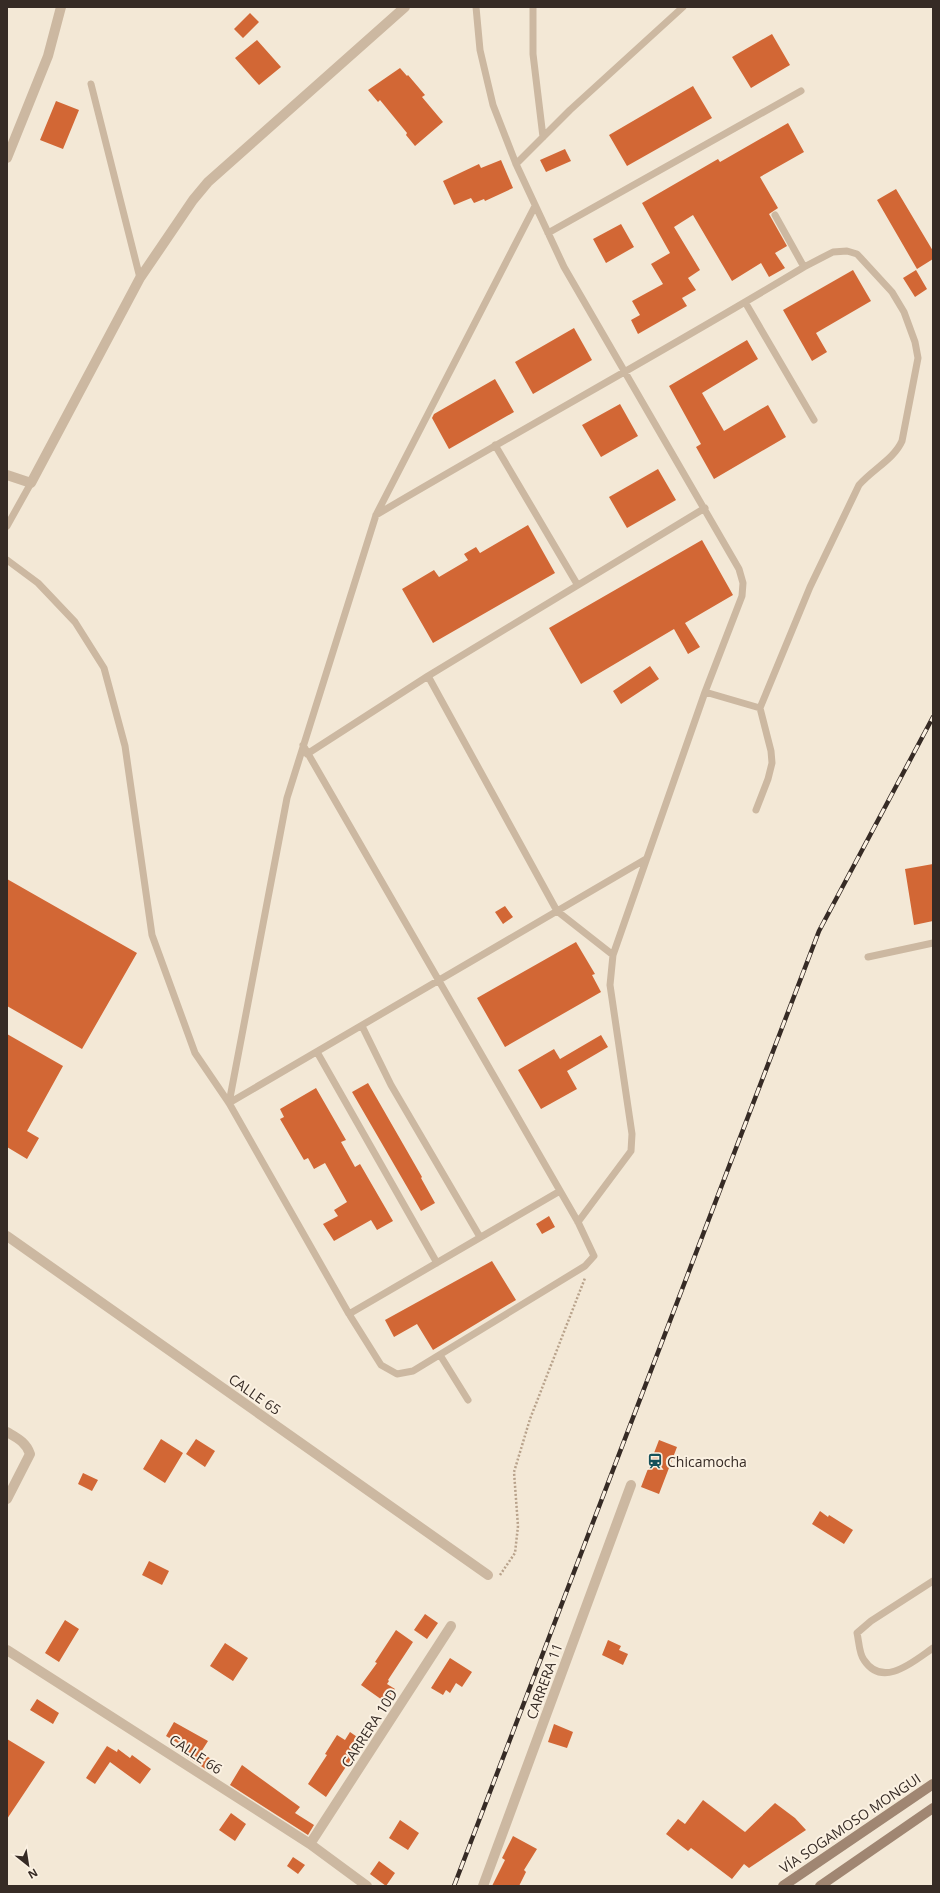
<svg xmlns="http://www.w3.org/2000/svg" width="940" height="1893" font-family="'Open Sans',sans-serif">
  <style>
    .building { fill: #d26735 }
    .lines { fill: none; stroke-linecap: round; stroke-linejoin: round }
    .path { stroke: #b8a28b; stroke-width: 2.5; stroke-dasharray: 2 2; stroke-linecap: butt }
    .service { stroke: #ccb8a1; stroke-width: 7 }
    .minor { stroke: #ccb8a1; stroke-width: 10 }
    .secondary { stroke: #a08672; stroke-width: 10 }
    .rail-casing { stroke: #362b25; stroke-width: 4.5 }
    .rail { stroke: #fbf1e2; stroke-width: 3; stroke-dasharray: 9; stroke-linecap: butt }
    .labels { text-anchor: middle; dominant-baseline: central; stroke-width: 4; stroke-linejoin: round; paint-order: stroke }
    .street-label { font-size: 14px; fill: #362b25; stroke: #fbf1e2 }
    .poi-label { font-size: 14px; fill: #362b25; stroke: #fbf1e2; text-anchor: start }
  </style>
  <rect width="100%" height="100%" fill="#f3e8d6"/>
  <path class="building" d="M 250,13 L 259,22 L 243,38 L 234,29 Z
    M 772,34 L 790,65 L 751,88 L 732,57 Z
    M 257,40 L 281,67 L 259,85 L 235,58 Z
    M 400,68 L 407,76 L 408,75 L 425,95 L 422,97 L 443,122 L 415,146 L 406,135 L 407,133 L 380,100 L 378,102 L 368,90 Z
    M 693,86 L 712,118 L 627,166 L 609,135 Z
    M 56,101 L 79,110 L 63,149 L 40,140 Z
    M 788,123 L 804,152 L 760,177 L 778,208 L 769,214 L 787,246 L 775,253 L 785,268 L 769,277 L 761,263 L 732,281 L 693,215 L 674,227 L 700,270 L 688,278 L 696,290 L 682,298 L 687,306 L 638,334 L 631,320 L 640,315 L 632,301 L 663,284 L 651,264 L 670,253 L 642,203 L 718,159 L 720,162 Z
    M 565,149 L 571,161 L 546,172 L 540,160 Z
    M 501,160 L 513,188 L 485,201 L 484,199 L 474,203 L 471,198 L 454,205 L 443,181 L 479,164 L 481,168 Z
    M 896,189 L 933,251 L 933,259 L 917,269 L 877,200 Z
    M 621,224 L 634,247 L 606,263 L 593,239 Z
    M 853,270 L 871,301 L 816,333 L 827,352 L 812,361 L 783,310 Z
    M 916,270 L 927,289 L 915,297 L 903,278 Z
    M 574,328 L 592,360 L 533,394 L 515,362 Z
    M 747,340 L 758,359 L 702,393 L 724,431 L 768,405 L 786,437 L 714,479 L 696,447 L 701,444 L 669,386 Z
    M 495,379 L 514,412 L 449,449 L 432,418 L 434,414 Z
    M 620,404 L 638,436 L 601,457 L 582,425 Z
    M 658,469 L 676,500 L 627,528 L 609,497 Z
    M 528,525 L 555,573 L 433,643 L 402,589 L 434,570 L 439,577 L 468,560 L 464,554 L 476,547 L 480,553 Z
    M 702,540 L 733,595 L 685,623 L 700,647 L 688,654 L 674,629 L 581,684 L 549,628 Z
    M 650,666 L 659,679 L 621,704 L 613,691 Z
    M 933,864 L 933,921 L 914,925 L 905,869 Z
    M 7,879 L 137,953 L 82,1049 L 7,1006 Z
    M 505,906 L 513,917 L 503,924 L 495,912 Z
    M 576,942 L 595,974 L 592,975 L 601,992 L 505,1047 L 477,998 Z
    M 7,1034 L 63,1066 L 27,1131 L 39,1138 L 27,1159 L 7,1147 Z
    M 601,1035 L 608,1047 L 567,1071 L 577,1089 L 541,1109 L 518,1070 L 554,1049 L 560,1059 Z
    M 368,1083 L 422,1177 L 421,1178 L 435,1203 L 421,1211 L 352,1092 Z
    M 316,1088 L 346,1140 L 341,1142 L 355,1167 L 360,1164 L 393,1221 L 377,1230 L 371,1220 L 334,1241 L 323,1224 L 338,1216 L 334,1210 L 347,1202 L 325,1163 L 314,1169 L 308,1158 L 304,1160 L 280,1119 L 284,1117 L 280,1109 Z
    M 549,1216 L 555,1227 L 542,1234 L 536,1224 Z
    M 492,1261 L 516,1300 L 433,1350 L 417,1324 L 394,1337 L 385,1320 Z
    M 161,1439 L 183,1453 L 165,1483 L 143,1469 Z
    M 196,1439 L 215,1451 L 205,1467 L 186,1454 Z
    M 659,1440 L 677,1447 L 659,1494 L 641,1487 Z
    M 83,1473 L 98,1480 L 92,1491 L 78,1484 Z
    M 820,1511 L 828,1517 L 829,1515 L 853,1530 L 844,1544 L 812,1524 Z
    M 149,1561 L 169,1571 L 162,1585 L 142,1575 Z
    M 425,1614 L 438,1623 L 427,1639 L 414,1630 Z
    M 65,1620 L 79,1629 L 59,1662 L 45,1653 Z
    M 396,1630 L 413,1642 L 388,1680 L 389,1681 L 387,1684 L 395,1689 L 385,1702 L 361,1685 L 377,1663 L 375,1662 Z
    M 608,1640 L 621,1646 L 619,1650 L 628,1654 L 623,1665 L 602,1655 Z
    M 225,1643 L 248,1658 L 233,1681 L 210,1666 Z
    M 450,1658 L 472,1672 L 462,1687 L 456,1683 L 450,1693 L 446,1690 L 443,1695 L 431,1688 Z
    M 37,1699 L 59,1713 L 53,1724 L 30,1710 Z
    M 174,1722 L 208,1741 L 201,1752 L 214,1761 L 207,1770 L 184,1755 L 188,1749 L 166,1736 Z
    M 554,1724 L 573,1732 L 567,1748 L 548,1742 Z
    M 350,1732 L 363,1741 L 326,1797 L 308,1784 L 327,1755 L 325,1754 L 337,1735 L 345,1740 Z
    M 7,1739 L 45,1762 L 7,1819 Z
    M 107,1746 L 117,1752 L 118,1749 L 130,1758 L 132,1755 L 151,1769 L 140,1784 L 110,1762 L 95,1784 L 86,1778 Z
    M 242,1765 L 300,1807 L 295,1813 L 314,1825 L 308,1835 L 230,1785 Z
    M 703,1800 L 745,1832 L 775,1803 L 795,1818 L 806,1830 L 749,1868 L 744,1864 L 732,1879 L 691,1848 L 688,1851 L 666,1834 L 678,1819 L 685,1824 Z
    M 231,1813 L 246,1824 L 235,1841 L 219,1830 Z
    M 400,1820 L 419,1833 L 408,1850 L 389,1838 Z
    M 513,1836 L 537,1849 L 524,1870 L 526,1872 L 519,1886 L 492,1886 L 505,1860 L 502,1858 Z
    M 293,1857 L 305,1865 L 298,1874 L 287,1866 Z
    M 379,1861 L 395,1873 L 386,1886 L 370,1874 Z"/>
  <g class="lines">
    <path class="path" d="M 500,1575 L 515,1553 L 518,1526 L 514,1472 L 530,1419 L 585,1278"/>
    <path class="service" d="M 476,7 L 480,50 L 493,105 L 516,164 L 564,267 L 739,569 L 743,583 L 742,596 L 705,692 L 613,955 L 610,985 L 632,1134 L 631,1151 L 578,1222
      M 533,7 L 533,54 L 543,137
      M 91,84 L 140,278
      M 516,164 L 570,110 L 683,7
      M 775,215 L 804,267
      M 548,233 L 801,91
      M 745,302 L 814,420
      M 495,445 L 577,584
      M 376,515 C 518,431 663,352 804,267 L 833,252 L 847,251 L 857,254 L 892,292 L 904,312 L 915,342 L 918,358 L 902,441 C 894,459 873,469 859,485 L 810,587 L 760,708 L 771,751 L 772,763 L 768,779 L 756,810
      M 7,526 L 31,483
      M 7,560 L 38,583 L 75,622 L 104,668 L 125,746 L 152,935 L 195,1053 L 229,1103 L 349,1314 L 381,1365 L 397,1374 L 413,1371 L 585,1266 L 594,1256 L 578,1222 L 303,745
      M 428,676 L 557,911 L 613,955
      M 705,692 L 760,708
      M 307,754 L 428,676 L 705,508
      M 868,957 L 933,943
      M 362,1026 L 391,1085 L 480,1237
      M 317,1052 L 437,1263
      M 229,1103 L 287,798 L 376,515 L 535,206
      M 229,1103 L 646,859
      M 349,1314 L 560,1191
      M 440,1355 L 468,1400
      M 933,1581 L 871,1621 L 857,1633 C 859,1641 859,1654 864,1660 C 883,1689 914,1661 933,1648"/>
    <path class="minor" d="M 7,158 L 48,56 L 61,7
      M 7,475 L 31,483 L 140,278 L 193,200 L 208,182 L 405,7
      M 7,1236 L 488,1575
      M 7,1432 C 17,1438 26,1442 30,1454 L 7,1499
      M 7,1650 L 310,1844 L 367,1886
      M 310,1844 L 451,1626
      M 483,1886 L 631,1485"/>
    <path class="secondary" d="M 783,1886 L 933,1784
      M 820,1886 L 933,1808"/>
    <defs>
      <path id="rail" d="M 454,1886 L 819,931 L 933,717"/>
    </defs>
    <use href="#rail" class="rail-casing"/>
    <use href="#rail" class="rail"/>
  </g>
  <defs>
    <symbol id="station-bare" viewBox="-9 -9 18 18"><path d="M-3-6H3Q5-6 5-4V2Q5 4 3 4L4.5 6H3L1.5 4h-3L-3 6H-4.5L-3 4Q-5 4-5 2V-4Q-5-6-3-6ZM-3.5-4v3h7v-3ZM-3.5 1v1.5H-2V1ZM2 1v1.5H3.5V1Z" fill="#16515b" stroke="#fbf1e2" stroke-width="2.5" paint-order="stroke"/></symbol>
  </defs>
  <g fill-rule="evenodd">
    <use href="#station-bare" x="644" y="1450" width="22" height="22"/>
  </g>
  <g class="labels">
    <g class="street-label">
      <text transform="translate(255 1394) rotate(35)">CALLE 65</text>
      <text transform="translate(544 1681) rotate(-70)">CARRERA 11</text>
      <text transform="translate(369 1728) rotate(-57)">CARRERA 10D</text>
      <text transform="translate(196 1754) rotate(33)">CALLE 66</text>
      <text transform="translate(850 1823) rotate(-34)">VÍA SOGAMOSO MONGUI</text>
    </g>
    <g class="poi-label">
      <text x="667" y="1461">Chicamocha</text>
    </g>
  </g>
  <rect width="940" height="1893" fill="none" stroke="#362b25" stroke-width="16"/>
  <g transform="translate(28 1865) rotate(150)" stroke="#fbf1e2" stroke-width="3" paint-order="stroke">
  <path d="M0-3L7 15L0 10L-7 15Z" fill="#362b25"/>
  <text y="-6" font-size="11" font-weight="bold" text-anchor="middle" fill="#362b25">N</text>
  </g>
</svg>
